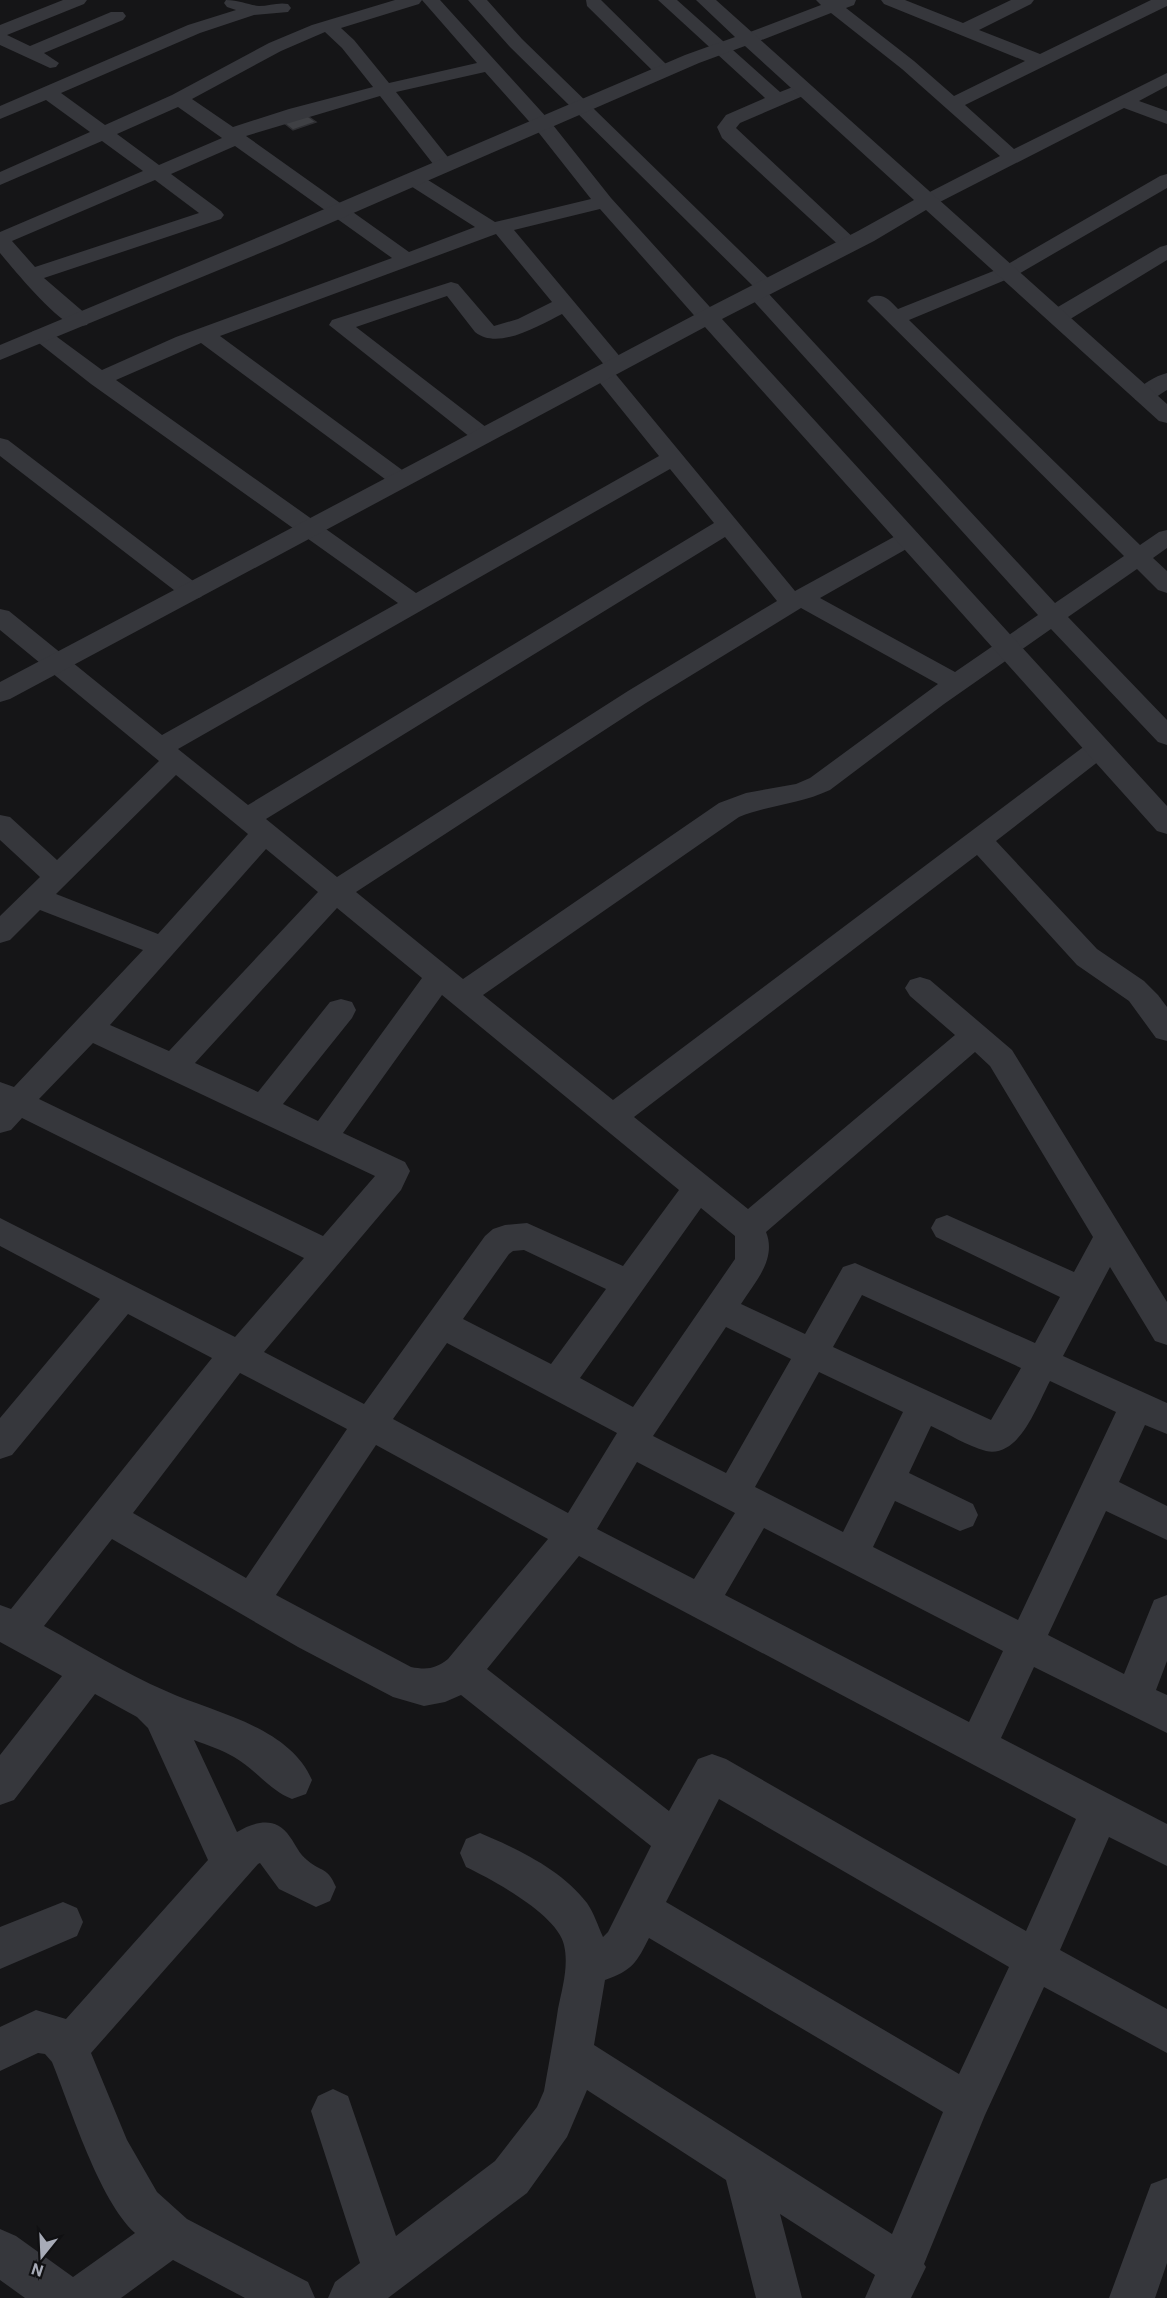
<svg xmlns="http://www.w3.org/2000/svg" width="1167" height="2298" font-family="Roboto,sans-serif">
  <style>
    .building { fill: #3f4044; stroke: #2f2f33; stroke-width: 1.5 }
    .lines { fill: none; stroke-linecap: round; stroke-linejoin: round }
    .minor { fill: #36373c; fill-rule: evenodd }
    .tertiary { fill: #36373c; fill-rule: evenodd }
  </style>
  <rect width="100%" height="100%" fill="#151517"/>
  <path class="building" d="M 306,115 L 316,122 L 293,130 L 283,122 Z"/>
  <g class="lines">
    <path class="minor" d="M 63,0 L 87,0 L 84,4 L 7,35 L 30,46 L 111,12 L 123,12 L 126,16 L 123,20 L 44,53 L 59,63 L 56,67 L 50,68 L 0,45 L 0,25 Z
      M 226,0 C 240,0 248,5 259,6 C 269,6 278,2 288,4 L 291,8 L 288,12 L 254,15 L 200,33 L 61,93 L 105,125 L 172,95 L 269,43 L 312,25 L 395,0 L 440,0 L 549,120 L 611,198 L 719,317 L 716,322 L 708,323 L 700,322 L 600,209 L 514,230 L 627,365 L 624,370 L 613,371 L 795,591 L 901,533 L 909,531 L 917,533 L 921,538 L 917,543 L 820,598 L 955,672 L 1038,615 L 749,296 L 746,292 L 749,288 L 753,286 L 510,47 L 468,0 L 487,0 L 522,39 L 773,283 L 776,287 L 773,291 L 768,293 L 1055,603 L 1124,556 L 867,301 L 871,297 C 884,293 889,300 898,309 L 1001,268 L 1160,176 L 1167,174 L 1167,188 L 1015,276 L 909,320 L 1140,545 L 1159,532 L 1167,530 L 1167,548 L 1153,558 L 1167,571 L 1167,593 L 1158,590 L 1137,569 L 1068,617 L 1167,720 L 1167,745 L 1158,742 L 1051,629 L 944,704 L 830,790 C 800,804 769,805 739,817 L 483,995 L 613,1100 L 1090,742 L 1099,739 L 1108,742 L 1112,748 L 1108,754 L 996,841 L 1097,949 L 1144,981 L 1158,995 L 1167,1007 L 1167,1041 L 1156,1038 L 1129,1001 L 1077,965 L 977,855 L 634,1117 L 748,1209 L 955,1035 L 910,996 L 905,988 L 910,980 L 920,977 L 930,980 L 1012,1050 L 1167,1302 L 1167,1345 L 1155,1341 L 1110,1267 L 1063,1356 L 1167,1403 L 1167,1434 L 1145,1425 L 1119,1482 L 1167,1506 L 1167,1540 L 1106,1511 L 1048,1635 L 1124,1674 L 1154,1600 L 1167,1595 L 1167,1661 L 1156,1690 L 1167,1695 L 1167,1733 L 1034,1667 L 1001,1738 L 1167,1824 L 1167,1866 L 1109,1837 L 1060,1950 L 1167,2009 L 1167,2053 L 1044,1987 L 985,2115 L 924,2264 L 926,2267 L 911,2298 L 865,2298 L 875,2275 L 780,2214 L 802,2298 L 756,2298 L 726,2180 L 587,2090 L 567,2137 L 527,2193 L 388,2298 L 328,2298 L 335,2282 L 360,2263 L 311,2111 L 318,2096 L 333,2089 L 348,2096 L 396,2236 L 495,2161 L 537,2107 L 544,2091 C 549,2063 554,2036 558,2009 C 562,1989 569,1966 564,1945 C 558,1915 493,1880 466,1867 L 460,1853 L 466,1839 L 480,1833 C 518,1849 562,1870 587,1903 C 594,1913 598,1926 603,1937 L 608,1932 L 651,1846 L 461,1695 L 445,1702 L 424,1706 L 393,1697 L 298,1647 L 112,1539 L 44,1626 C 84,1648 124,1673 166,1691 C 214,1713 289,1726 312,1780 L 306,1794 L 292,1799 C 269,1790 255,1769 234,1757 C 222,1750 207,1745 194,1740 L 237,1832 C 256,1821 276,1816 290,1837 C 296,1845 299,1854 307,1860 C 322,1873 327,1866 336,1887 L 330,1901 L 316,1907 L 279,1889 L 260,1863 L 258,1864 L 91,2053 L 127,2140 L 157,2192 L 187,2219 L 308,2282 L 315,2298 L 245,2298 L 173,2260 L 121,2298 L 25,2298 L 0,2280 L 0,2229 L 16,2236 L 73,2277 L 135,2233 C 99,2200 71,2109 52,2062 L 45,2054 L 38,2053 L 0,2071 L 0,2027 L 36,2010 L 66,2019 L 208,1860 L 148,1728 L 137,1717 L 95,1694 L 14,1800 L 0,1805 L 0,1755 L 62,1676 L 0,1642 L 0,1605 L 11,1609 L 212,1358 L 128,1314 L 12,1455 L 0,1459 L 0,1418 L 100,1299 L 0,1246 L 0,1218 L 235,1337 L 304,1258 L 22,1118 L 11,1130 L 0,1133 L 0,1082 L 14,1087 L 143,950 L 40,910 L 10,940 L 0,943 L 0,916 L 40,877 L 0,840 L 0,815 L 10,817 L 57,860 L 159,761 L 0,630 L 0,609 L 9,611 L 162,735 L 398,603 L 91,384 L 30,336 L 33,331 L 41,330 L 49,331 L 102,370 L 176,337 L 392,258 L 235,146 L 171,174 L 221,211 L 224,215 L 221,219 L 44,278 L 87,315 L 90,320 L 87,325 C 82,326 77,327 72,325 C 51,315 16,272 0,253 L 0,232 L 143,171 L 102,141 L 0,185 L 0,172 L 90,132 L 46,100 L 0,119 L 0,106 L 188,25 L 236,10 L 227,7 L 224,3 ZM 422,0 L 477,63 L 389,83 L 354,40 L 341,28 L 419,4 ZM 325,32 L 342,48 L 373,87 L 289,109 L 233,127 L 192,99 L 281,51 ZM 485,72 L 535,128 L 591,199 L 495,222 L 420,175 L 406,175 L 403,179 L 406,183 L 475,227 L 409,252 L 246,136 L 380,96 L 437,169 L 451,169 L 454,165 L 451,161 L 396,92 ZM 178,107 L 222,138 L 159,165 L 117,134 ZM 155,180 L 199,213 L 35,267 L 12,241 ZM 496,234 L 552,302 L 518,319 L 494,326 L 458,284 L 451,282 L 332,320 L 329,325 L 475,441 L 483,443 L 491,441 L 494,436 L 491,431 L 356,327 L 447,296 L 475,332 C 498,351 540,325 562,314 L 606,367 L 595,368 L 592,373 L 659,456 L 416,593 L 116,380 L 201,343 L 393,485 L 401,487 L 409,485 L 413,480 L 409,475 L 220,336 ZM 670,469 L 714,523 L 248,805 L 178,749 ZM 725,537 L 777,601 L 628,691 L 337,877 L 266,819 ZM 801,608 L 938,684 L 810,778 L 796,784 L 746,793 L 719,803 L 463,979 L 356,892 L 646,703 ZM 176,775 L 248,834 L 158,934 L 56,894 ZM 266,849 L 318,892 L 169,1051 L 110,1025 ZM 337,908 L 422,978 L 318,1121 L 283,1104 L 352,1018 L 356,1010 L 352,1002 L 341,999 L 330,1002 L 258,1092 L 195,1063 ZM 442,995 L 679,1190 L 623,1266 L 527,1223 L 505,1225 L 493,1229 L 485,1236 L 364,1404 L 264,1352 L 401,1190 L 410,1171 L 405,1162 L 343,1133 ZM 93,1043 L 375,1176 L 323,1236 L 39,1099 ZM 975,1052 L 990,1066 L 1093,1237 L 1074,1272 L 947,1215 L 936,1219 L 931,1228 L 936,1237 L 1060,1297 L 1035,1343 L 855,1263 L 843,1267 L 805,1334 L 741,1304 C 755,1282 777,1259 766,1232 ZM 701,1208 L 735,1236 L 735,1259 L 633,1407 L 580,1378 ZM 524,1250 L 606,1289 L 551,1364 L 463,1319 L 509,1254 L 513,1251 ZM 862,1295 L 1021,1368 L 991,1420 L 833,1347 ZM 726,1327 L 791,1359 L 726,1473 L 653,1436 ZM 447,1343 L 617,1433 L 568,1513 L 393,1419 ZM 819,1372 L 903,1412 L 843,1532 L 755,1487 ZM 240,1373 L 347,1429 L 246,1578 L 133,1513 ZM 1050,1381 L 1116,1412 L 1018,1620 L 873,1547 L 895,1501 L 960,1531 L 973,1526 L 978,1515 L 973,1504 L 909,1473 L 931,1426 C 949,1434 967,1446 986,1451 C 1020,1458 1037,1405 1050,1381 ZM 376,1445 L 548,1539 L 448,1659 C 435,1669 427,1670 411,1667 L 276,1595 ZM 637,1462 L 735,1513 L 694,1579 L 597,1529 ZM 764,1528 L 1003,1651 L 969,1722 L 725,1595 ZM 579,1556 L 1076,1819 L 1026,1931 L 726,1759 L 712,1754 L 698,1759 L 669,1811 L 487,1669 ZM 719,1799 L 1009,1967 L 959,2074 L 666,1902 ZM 649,1938 L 943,2112 L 892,2234 L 594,2045 L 605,1980 C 632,1971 637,1962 649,1938 Z
      M 586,0 L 601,0 L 669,67 L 672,71 L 669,75 L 657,75 L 587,6 Z
      M 658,0 L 677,0 L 780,92 L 803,83 L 810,85 L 812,89 L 810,93 L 740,123 L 736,128 L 857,241 L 860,245 L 857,249 L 843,249 L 722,138 L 717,127 L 726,115 L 765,98 Z
      M 816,0 L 856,0 L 854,5 L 846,8 L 914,61 L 954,96 L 1025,61 L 884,4 L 881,0 L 905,0 L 963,23 L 1011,0 L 1034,0 L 1031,4 L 979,30 L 1040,54 L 1151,0 L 1167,0 L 1167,6 L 965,105 L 1014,149 L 1167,73 L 1167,86 L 1139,101 L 1167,111 L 1167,124 L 1124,108 L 934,205 L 920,205 L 917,201 L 920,197 L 1000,156 L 902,69 L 831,13 L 754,43 L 742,43 L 739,39 L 742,35 L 821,5 Z
      M 1167,245 L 1167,260 L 1067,321 L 1059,322 L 1051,321 L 1048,316 L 1051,311 L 1160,247 Z
      M 1167,373 L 1167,390 C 1156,397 1149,403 1136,400 L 1133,395 C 1140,385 1155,376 1167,373 Z
      M 0,438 L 8,440 L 201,587 L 204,592 L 201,597 L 192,600 L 183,597 L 0,456 Z
      M 63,1902 L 77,1908 L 83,1922 L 77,1936 L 0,1969 L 0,1927 Z
      M 1167,2178 L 1167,2263 L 1155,2298 L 1109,2298 L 1151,2184 Z"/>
    <path class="tertiary" d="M 696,0 L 716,0 L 1167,404 L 1167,423 L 1159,421 L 926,210 L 874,241 L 722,319 L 1167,806 L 1167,834 L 1157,831 L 705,327 L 10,699 L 0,702 L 0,682 L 700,312 L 858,231 L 914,200 L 745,46 L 699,63 L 282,244 L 0,360 L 0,345 L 266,234 L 685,55 L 735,37 Z"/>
  </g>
  <g transform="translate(42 2256) rotate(198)" stroke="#101012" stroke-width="4.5" paint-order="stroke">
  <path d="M0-4.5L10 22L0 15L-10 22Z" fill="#a7abb7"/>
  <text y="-9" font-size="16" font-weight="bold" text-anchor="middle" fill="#a7abb7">N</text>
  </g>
</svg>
